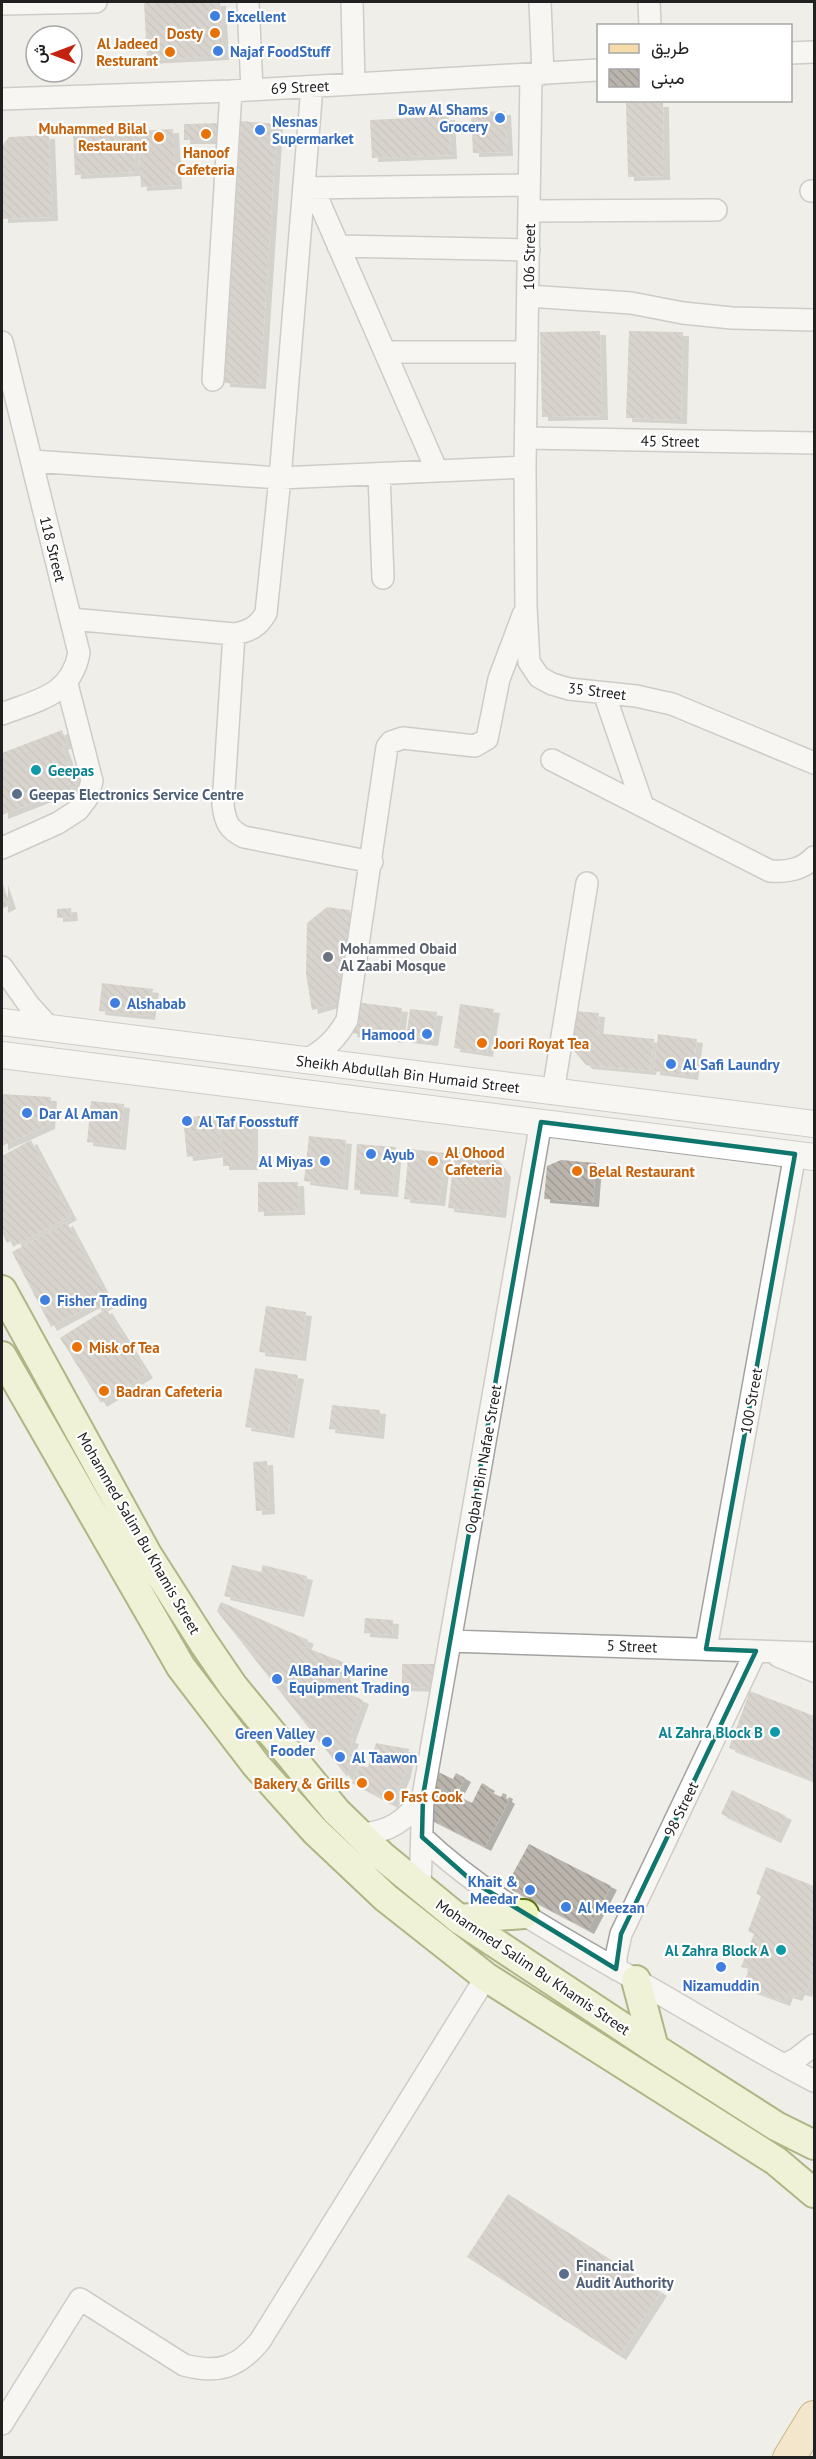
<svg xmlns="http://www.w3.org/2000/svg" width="816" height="2459" font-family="'PT Sans',Vazirmatn,sans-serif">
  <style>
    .building { fill: url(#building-back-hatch); filter: url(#shadow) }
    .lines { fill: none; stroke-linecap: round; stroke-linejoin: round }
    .minor-casing { stroke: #a2a2a2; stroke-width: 24 }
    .tertiary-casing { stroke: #a2a2a2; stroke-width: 28 }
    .secondary-casing { stroke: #5c720d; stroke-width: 32 }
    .primary-casing { stroke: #92740b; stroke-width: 34 }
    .minor { stroke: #fff; stroke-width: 21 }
    .tertiary { stroke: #fff; stroke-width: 26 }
    .secondary { stroke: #edf6c1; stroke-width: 28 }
    .primary { stroke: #f6dca8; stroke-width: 32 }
    .marked { fill: none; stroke: #0f766e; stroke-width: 4.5; stroke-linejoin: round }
    .shop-dot { fill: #3f7fe0; stroke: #fff; stroke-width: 2 }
    .food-dot { fill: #e8710a; stroke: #fff; stroke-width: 2 }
    .culture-dot { fill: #0f9aa8; stroke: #fff; stroke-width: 2 }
    .service-dot { fill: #5c6f8a; stroke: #fff; stroke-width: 2 }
    .worship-dot { fill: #6b7280; stroke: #fff; stroke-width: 2 }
    .labels { text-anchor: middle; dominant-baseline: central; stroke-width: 4.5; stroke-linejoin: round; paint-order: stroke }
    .shop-label { font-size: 15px; font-weight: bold; fill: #366cbe; stroke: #fff; text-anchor: start }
    .food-label { font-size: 15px; font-weight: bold; fill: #c56008; stroke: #fff; text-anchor: start }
    .street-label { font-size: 15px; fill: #212121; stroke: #fff }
    .culture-label { font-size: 15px; font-weight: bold; fill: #0d838f; stroke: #fff; text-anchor: end }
    .service-label { font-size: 15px; font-weight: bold; fill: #4e5e75; stroke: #fff; text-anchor: start }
    .worship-label { font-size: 15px; font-weight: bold; fill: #5b616d; stroke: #fff; text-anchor: start }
  </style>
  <defs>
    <pattern id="building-back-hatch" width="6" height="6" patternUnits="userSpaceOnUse" patternTransform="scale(1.5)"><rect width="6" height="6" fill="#bab4ad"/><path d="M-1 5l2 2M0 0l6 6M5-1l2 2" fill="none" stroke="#a09a95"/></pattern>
    <filter id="shadow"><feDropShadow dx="6" dy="4" stdDeviation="0" flood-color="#0004"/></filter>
  </defs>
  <rect width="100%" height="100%" fill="#f0eee8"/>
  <path class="building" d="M 144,2 L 220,2 L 223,56 L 147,60 Z
    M 626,103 L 663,103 L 664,176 L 628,177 Z
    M 505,111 L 507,152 L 473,153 L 471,112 Z
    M 449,116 L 451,155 L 372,158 L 370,120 Z
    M 241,121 L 277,124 L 260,385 L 224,383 Z
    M 225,123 L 225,140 L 184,140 L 184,124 Z
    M 173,129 L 176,185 L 141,187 L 138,131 Z
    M 133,131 L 135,172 L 75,175 L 73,133 Z
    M 49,135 L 52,217 L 2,219 L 2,146 L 9,137 Z
    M 600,331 L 602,416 L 542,417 L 540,332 Z
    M 629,331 L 683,332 L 681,420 L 626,418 Z
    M 62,730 L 67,744 L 62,746 L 77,786 L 2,815 L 2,753 Z
    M 2,881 L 10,905 L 2,909 Z
    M 327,907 L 350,910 L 354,947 L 344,968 L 350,999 L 312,1010 L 306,974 L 307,923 Z
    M 71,908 L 72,917 L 57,918 L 57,909 Z
    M 102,983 L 153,989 L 149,1016 L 99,1011 Z
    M 355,1002 L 402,1008 L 398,1039 L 351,1033 Z
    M 460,1004 L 494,1009 L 487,1053 L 454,1048 Z
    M 410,1009 L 437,1012 L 432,1042 L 406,1039 Z
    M 575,1011 L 599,1013 L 597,1033 L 654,1039 L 650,1071 L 586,1065 L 571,1047 Z
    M 658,1034 L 697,1039 L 692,1076 L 654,1071 Z
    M 2,1094 L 51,1097 L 49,1125 L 2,1146 Z
    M 91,1101 L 124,1104 L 120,1146 L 87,1142 Z
    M 217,1114 L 222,1153 L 187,1157 L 183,1118 Z
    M 223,1121 L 252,1121 L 252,1166 L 223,1166 Z
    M 309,1136 L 346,1140 L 342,1186 L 304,1181 Z
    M 31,1140 L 71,1216 L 17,1245 L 14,1239 L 7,1243 L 2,1232 L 2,1156 Z
    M 357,1144 L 396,1147 L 392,1193 L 354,1190 Z
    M 409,1149 L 445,1153 L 439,1202 L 404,1199 Z
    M 455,1151 L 493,1156 L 505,1173 L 500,1214 L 448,1208 Z
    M 561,1160 L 596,1163 L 593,1203 L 544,1199 L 547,1166 Z
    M 258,1182 L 298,1182 L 299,1211 L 258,1212 Z
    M 67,1222 L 110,1303 L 97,1310 L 94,1304 L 51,1327 L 12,1252 Z
    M 266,1306 L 306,1312 L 300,1357 L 259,1352 Z
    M 106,1309 L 147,1374 L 101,1403 L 60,1338 Z
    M 255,1368 L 298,1375 L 288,1434 L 245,1427 Z
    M 332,1405 L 380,1410 L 378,1435 L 329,1429 Z
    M 267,1461 L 269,1510 L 256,1511 L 253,1462 Z
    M 232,1565 L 261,1572 L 263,1565 L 307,1576 L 298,1613 L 224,1596 Z
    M 221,1602 L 308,1640 L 305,1647 L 348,1664 L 343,1677 L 351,1680 L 346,1693 L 363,1700 L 349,1739 L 353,1740 L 348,1753 L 355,1756 L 347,1777 L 217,1611 Z
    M 365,1618 L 393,1620 L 392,1635 L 364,1633 Z
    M 402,1664 L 437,1664 L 436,1688 L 402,1687 Z
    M 750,1691 L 814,1716 L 814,1781 L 729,1748 Z
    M 376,1743 L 409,1749 L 405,1773 L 392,1804 L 352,1783 L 359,1766 L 368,1767 Z
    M 436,1771 L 453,1779 L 456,1773 L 465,1778 L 456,1795 L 472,1803 L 482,1783 L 489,1787 L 487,1790 L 501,1797 L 503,1793 L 507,1795 L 506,1798 L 509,1800 L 485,1847 L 426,1817 Z
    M 732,1790 L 786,1816 L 775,1839 L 721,1814 Z
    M 529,1844 L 611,1886 L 588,1930 L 512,1890 L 511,1877 Z
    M 766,1867 L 814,1886 L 814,1970 L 806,1993 L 799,1991 L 796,1997 L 787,1994 L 784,2002 L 751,1990 L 755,1980 L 746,1977 L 749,1969 L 741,1967 L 754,1934 L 748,1931 L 761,1896 L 756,1894 Z
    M 508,2194 L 661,2292 L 620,2356 L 467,2257 Z"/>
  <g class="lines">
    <defs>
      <path id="minor" d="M 248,2 L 252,90
        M 352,2 L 354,84
        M 540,2 L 543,74
        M 649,2 L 650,26
        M 2,4 L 96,2
        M 790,53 L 814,52
        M 531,75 L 525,467 L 526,607 L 529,662 L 539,677 L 552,684 L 569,689 L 636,696 L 672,704 L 814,763
        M 2,99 L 231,91 L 598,70
        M 304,188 L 529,185
        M 313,188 L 437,471
        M 811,191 L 814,191
        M 529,211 L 716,210
        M 338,246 L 529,250
        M 528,296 L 631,303 L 683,313 L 732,318 L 814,320
        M 2,342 L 79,653 C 71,696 37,700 2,714
        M 385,352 L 527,352
        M 213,380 L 231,91
        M 526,438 L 814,443
        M 32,461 L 280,478 L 525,467
        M 379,474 L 383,578
        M 71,619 L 234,634 C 250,631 258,627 266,613 L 280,478 L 312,87
        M 234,634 L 223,805 C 225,822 229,830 244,837 L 372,862
        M 604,693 L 643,806
        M 552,760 L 770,871 C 787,872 802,870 814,857
        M 2,848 L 58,823 L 78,810 L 87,798 L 92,781 L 67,684
        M 2,967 L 29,1005 L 49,1027
        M 305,1061 C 324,1050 336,1040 347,1020 L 387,747 L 391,742 L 403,738 L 475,746 L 487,739 L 499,679 L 523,615
        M 553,1092 L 587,883
        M 450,1641 L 814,1653
        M 706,1649 L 795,1154
        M 778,1656 L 814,1671
        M 359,1834 C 388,1833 407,1821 423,1796
        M 422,1837 C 484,1896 562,1938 636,1980 C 696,2014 754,2050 814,2081
        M 420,1888 L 423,1796 L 541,1122
        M 616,1969 L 616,1957 L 621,1934 L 756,1651
        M 784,2065 L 796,2059 L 814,2045
        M 2,2424 L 80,2299 L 184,2365 C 218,2374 238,2368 260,2341 L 486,1977"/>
      <path id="tertiary" d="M 2,1022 L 814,1124
        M 2,1055 L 814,1157"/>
      <path id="secondary" d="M 2,1290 L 147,1554 L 203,1642 L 233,1686 L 336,1811 L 381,1855 L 459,1919 L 654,2048 L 776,2126 L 814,2145
        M 2,1356 L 181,1667 L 256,1765 L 315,1831 L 386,1898 L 486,1977 L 776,2161 L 814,2193
        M 459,1919 L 524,1914
        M 636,1980 L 654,2048"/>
      <path id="primary" d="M 789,2458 L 814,2417"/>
    </defs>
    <use href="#minor" class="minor-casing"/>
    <use href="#tertiary" class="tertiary-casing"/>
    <use href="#secondary" class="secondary-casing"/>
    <use href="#primary" class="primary-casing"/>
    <use href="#minor" class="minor"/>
    <use href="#tertiary" class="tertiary"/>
    <use href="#secondary" class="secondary"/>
    <use href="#primary" class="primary"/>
  </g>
  <path d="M0 0H816V2459H0ZM 541,1122 L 795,1154 L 706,1649 L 756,1651 L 621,1934 L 616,1969 L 472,1881 L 422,1837 L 423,1796 Z" fill="#f0eee8" fill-opacity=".55" fill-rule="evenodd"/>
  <path class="marked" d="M 541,1122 L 795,1154 L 706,1649 L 756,1651 L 621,1934 L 616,1969 L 472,1881 L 422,1837 L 423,1796 Z"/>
  <g class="shop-dot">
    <circle cx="215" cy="16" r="6"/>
    <circle cx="218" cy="51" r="6"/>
    <circle cx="500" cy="118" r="6"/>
    <circle cx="260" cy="130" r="6"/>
    <circle cx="115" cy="1003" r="6"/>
    <circle cx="427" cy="1034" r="6"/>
    <circle cx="671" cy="1064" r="6"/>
    <circle cx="27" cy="1113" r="6"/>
    <circle cx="187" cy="1121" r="6"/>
    <circle cx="371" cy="1154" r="6"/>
    <circle cx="325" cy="1161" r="6"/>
    <circle cx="45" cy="1300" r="6"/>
    <circle cx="277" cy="1679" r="6"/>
    <circle cx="327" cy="1742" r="6"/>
    <circle cx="340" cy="1757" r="6"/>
    <circle cx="530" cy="1890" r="6"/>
    <circle cx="566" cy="1907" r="6"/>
    <circle cx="721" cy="1967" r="6"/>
  </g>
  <g class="food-dot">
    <circle cx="215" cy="33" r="6"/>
    <circle cx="170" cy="52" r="6"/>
    <circle cx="206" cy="134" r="6"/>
    <circle cx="159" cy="137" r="6"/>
    <circle cx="482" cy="1043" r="6"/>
    <circle cx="433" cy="1161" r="6"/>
    <circle cx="577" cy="1171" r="6"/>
    <circle cx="77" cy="1347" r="6"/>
    <circle cx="104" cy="1391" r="6"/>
    <circle cx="362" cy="1783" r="6"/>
    <circle cx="389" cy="1796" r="6"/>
  </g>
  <g class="culture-dot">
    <circle cx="36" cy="770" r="6"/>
    <circle cx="775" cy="1732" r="6"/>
    <circle cx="781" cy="1950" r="6"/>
  </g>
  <g class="service-dot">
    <circle cx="17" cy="794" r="6"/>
    <circle cx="564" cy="2274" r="6"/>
  </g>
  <circle class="worship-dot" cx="328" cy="957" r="6"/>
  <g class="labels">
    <g class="shop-label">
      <text x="227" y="16">Excellent</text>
      <text x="230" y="51">Najaf FoodStuff</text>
      <text x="488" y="109" text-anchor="end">Daw Al Shams<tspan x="488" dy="17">Grocery</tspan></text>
      <text x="272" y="121">Nesnas<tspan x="272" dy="17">Supermarket</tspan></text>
      <text x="127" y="1003">Alshabab</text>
      <text x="415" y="1034" text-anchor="end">Hamood</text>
      <text x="683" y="1064">Al Safi Laundry</text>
      <text x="39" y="1113">Dar Al Aman</text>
      <text x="199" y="1121">Al Taf Foosstuff</text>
      <text x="383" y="1154">Ayub</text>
      <text x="313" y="1161" text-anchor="end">Al Miyas</text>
      <text x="57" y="1300">Fisher Trading</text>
      <text x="289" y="1670">AlBahar Marine<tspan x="289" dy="17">Equipment Trading</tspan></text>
      <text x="315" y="1733" text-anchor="end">Green Valley<tspan x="315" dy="17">Fooder</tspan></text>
      <text x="352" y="1757">Al Taawon</text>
      <text x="518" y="1881" text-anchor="end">Khait &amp;<tspan x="518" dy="17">Meedar</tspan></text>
      <text x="578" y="1907">Al Meezan</text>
      <text x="721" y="1985" text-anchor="middle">Nizamuddin</text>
    </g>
    <g class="food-label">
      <text x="203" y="33" text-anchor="end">Dosty</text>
      <text x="158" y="43" text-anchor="end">Al Jadeed<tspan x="158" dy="17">Resturant</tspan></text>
      <text x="147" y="128" text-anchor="end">Muhammed Bilal<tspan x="147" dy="17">Restaurant</tspan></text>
      <text x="206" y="152" text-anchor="middle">Hanoof<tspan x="206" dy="17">Cafeteria</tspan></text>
      <text x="494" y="1043">Joori Royat Tea</text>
      <text x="445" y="1152">Al Ohood<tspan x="445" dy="17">Cafeteria</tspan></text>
      <text x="589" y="1171">Belal Restaurant</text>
      <text x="89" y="1347">Misk of Tea</text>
      <text x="116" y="1391">Badran Cafeteria</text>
      <text x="350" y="1783" text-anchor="end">Bakery &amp; Grills</text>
      <text x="401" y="1796">Fast Cook</text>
    </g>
    <g class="street-label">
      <text transform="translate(300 87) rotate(-3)">69 Street</text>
      <text transform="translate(529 257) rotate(-89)">106 Street</text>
      <text transform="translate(670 441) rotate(1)">45 Street</text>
      <text transform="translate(53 549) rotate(76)">118 Street</text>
      <text transform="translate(597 691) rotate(7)">35 Street</text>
      <text transform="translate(408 1074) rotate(7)">Sheikh Abdullah Bin Humaid Street</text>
      <text transform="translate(751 1401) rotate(-80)">100 Street</text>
      <text transform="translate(483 1459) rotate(-80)">Oqbah Bin Nafae Street</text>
      <text transform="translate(139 1533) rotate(60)">Mohammed Salim Bu Khamis Street</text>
      <text transform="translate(632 1646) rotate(2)">5 Street</text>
      <text transform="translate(681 1809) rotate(-64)">98 Street</text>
      <text transform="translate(533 1967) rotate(34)">Mohammed Salim Bu Khamis Street</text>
    </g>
    <g class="culture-label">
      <text x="48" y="770" text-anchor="start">Geepas</text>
      <text x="763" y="1732">Al Zahra Block B</text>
      <text x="769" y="1950">Al Zahra Block A</text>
    </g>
    <g class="service-label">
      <text x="29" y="794">Geepas Electronics Service Centre</text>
      <text x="576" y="2265">Financial<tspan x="576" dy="17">Audit Authority</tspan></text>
    </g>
    <g class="worship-label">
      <text x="340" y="948">Mohammed Obaid<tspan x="340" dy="17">Al Zaabi Mosque</tspan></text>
    </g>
  </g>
  <rect width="816" height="2459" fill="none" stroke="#212121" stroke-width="6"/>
  <rect x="597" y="24" width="195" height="78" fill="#ffffff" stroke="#a6a6a6" stroke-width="1.5"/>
  <rect x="609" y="44" width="30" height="9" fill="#f6dca8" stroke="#a6a6a6" stroke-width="1.5"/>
  <text x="651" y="54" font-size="18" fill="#212121">طريق</text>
  <rect x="609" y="69" width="30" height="18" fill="url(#building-back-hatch)" stroke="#a6a6a6" stroke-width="1.5"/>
  <text x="651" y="84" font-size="18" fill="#212121">مبنى</text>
  <g transform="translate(54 54) rotate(270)"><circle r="28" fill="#ffffff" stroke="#a6a6a6" stroke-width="1.5"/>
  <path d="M0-4.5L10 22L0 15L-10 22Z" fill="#c3220f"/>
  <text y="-9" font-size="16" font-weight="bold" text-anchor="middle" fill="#212121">ش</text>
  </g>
</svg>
